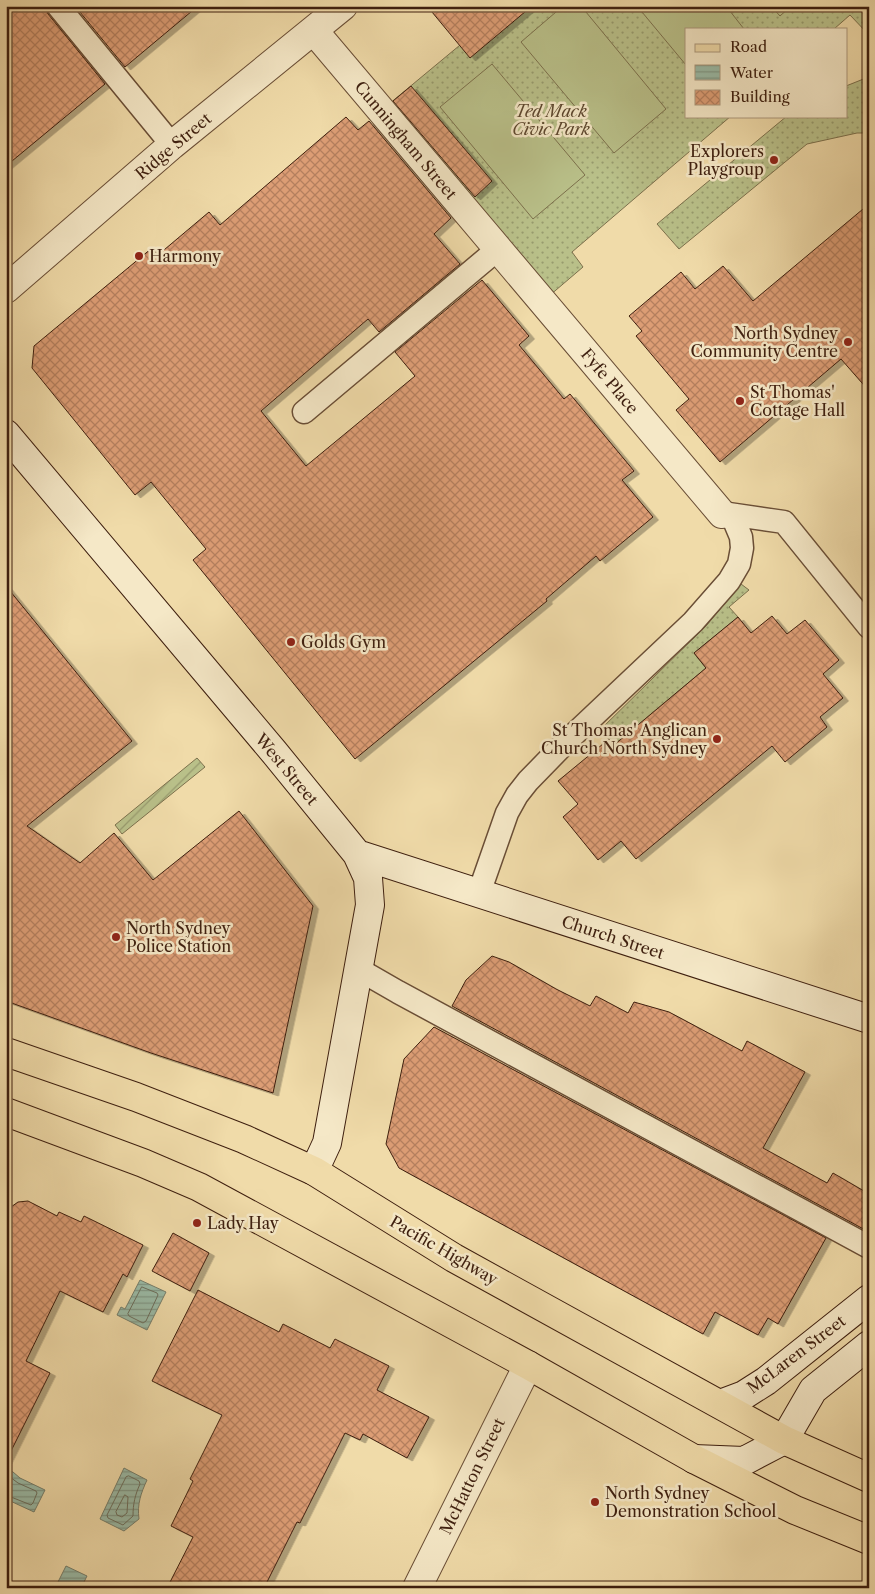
<svg xmlns="http://www.w3.org/2000/svg" width="875" height="1594" font-family="'Libre Caslon Text',serif">
  <style>
    .grass { fill: url(#grass-dots); stroke: #7c704c }
    .garden { fill: url(#garden-furrows); stroke: #7c704c }
    .pitch { fill: #b9c089; stroke: #7c704c }
    .water { fill: url(#water-rules); stroke: #757d6a }
    .lines { fill: none; stroke-linecap: round; stroke-linejoin: round }
    .shore { stroke: #6c6d5b; stroke-width: 1 }
    .building { fill: url(#building-cross-hatch); stroke: #3e1f0f; filter: url(#shadow) }
    .lane-casing { stroke: #6a4e36; stroke-width: 25 }
    .street-casing { stroke: #6a4e36; stroke-width: 30 }
    .secondary-casing { stroke: #3e1f0f; stroke-width: 30 }
    .primary-casing { stroke: #3e1f0f; stroke-width: 30 }
    .lane { stroke: #f5e8c7; stroke-width: 22 }
    .street { stroke: #f5e8c7; stroke-width: 28 }
    .secondary { stroke: #f5e8c7; stroke-width: 28 }
    .primary { stroke: #f0dba9; stroke-width: 28 }
    .poi-dot { fill: #8f2418; stroke: #f5e8c7; stroke-width: 2 }
    .labels { text-anchor: middle; dominant-baseline: central; stroke-width: 5; stroke-linejoin: round; paint-order: stroke }
    .park-label { font-size: 16px; font-style: italic; fill: #5d472e; stroke: #f5e8c7 }
    .street-label { font-size: 16px; fill: #3e1f0f; stroke: #f5e8c7 }
    .poi-label { font-size: 16px; fill: #3e1f0f; stroke: #f5e8c7; text-anchor: start }
  </style>
  <defs>
    <pattern id="grass-dots" width="8" height="8" patternUnits="userSpaceOnUse" patternTransform="scale(1.25)"><rect width="8" height="8" fill="#b9c089"/><path d="M2 2h.1M6 6h.1" fill="none" stroke="#989b6e" stroke-width="1.8" stroke-linecap="round"/></pattern>
    <pattern id="garden-furrows" width="10" height="10" patternUnits="userSpaceOnUse" patternTransform="scale(1.25)"><rect width="10" height="10" fill="#b9c089"/><path d="M-1 1l2-2M0 10L10 0M9 11l2-2" fill="none" stroke="#989b6e"/></pattern>
    <pattern id="water-rules" width="6" height="5" patternUnits="userSpaceOnUse" patternTransform="scale(1.25)"><rect width="6" height="5" fill="#9abba7"/><path d="M0 2.5h6" fill="none" stroke="#7f9786"/></pattern>
    <pattern id="building-cross-hatch" width="8" height="8" patternUnits="userSpaceOnUse" patternTransform="scale(1.25)"><rect width="8" height="8" fill="#dc9d74"/><path d="M0 0l8 8M0 8l8-8" fill="none" stroke="#b47f5e"/></pattern>
    <filter id="shadow"><feDropShadow dx="5.5" dy="3" stdDeviation="0" flood-color="#0004"/></filter>
  </defs>
  <rect width="100%" height="100%" fill="#f0dba9"/>
  <filter id="stains"><feTurbulence type="fractalNoise" baseFrequency=".004" numOctaves="4"/><feColorMatrix values="0 0 0 0 .2 0 0 0 0 .09 0 0 0 0 .02 0 0 0 .5 -.17"/></filter>
  <radialGradient id="worn" r=".72"><stop offset=".6" stop-color="#630" stop-opacity="0"/><stop offset="1" stop-color="#630" stop-opacity=".3"/></radialGradient>
  <path class="grass" d="M 507,6 L 869,6 L 869,35 L 850,15 L 834,29 L 686,29 L 686,116 L 731,116 L 572,252 L 583,267 L 549,296 L 389,104 Z
    M 866,78 L 869,79 L 869,133 L 857,133 L 807,144 L 679,249 L 657,224 L 787,116 L 846,116 L 846,86 Z
    M 741,584 L 749,590 L 729,607 L 738,617 L 694,653 L 706,668 L 614,745 L 600,730 L 706,626 Z"/>
  <path class="garden" d="M 197,758 L 205,767 L 122,834 L 115,825 Z"/>
  <path class="pitch" d="M 563,6 L 581,6 L 666,109 L 614,153 L 521,42 Z
    M 637,6 L 726,6 L 744,29 L 686,29 L 686,65 Z
    M 771,6 L 791,6 L 780,16 Z
    M 492,64 L 585,175 L 533,219 L 440,107 Z"/>
  <path class="water" d="M 140,1280 L 166,1292 L 147,1330 L 117,1315 L 121,1307 L 125,1309 Z
    M 6,1466 L 20,1478 L 45,1490 L 34,1512 L 6,1499 Z
    M 124,1468 L 147,1480 C 141,1493 137,1504 139,1519 L 124,1531 L 100,1519 Z
    M 66,1566 L 87,1576 L 81,1588 L 55,1588 Z"/>
  <g class="lines">
    <path class="shore" d="M 142,1287 L 157,1293 L 158,1295 L 146,1321 L 143,1323 L 129,1316 L 128,1314 Z
      M 6,1474 L 18,1483 L 36,1491 L 37,1493 L 33,1503 L 31,1505 L 6,1495
      M 129,1476 L 139,1481 L 140,1484 C 135,1495 133,1504 133,1516 L 123,1525 L 108,1518 L 107,1515 L 126,1477 Z
      M 125,1495 L 128,1497 L 127,1513 L 122,1517 L 117,1515 L 116,1512 Z"/>
  </g>
  <path class="building" d="M 6,6 L 45,6 L 48,14 L 105,84 L 6,166 Z
    M 75,6 L 198,6 L 125,67 Z
    M 427,6 L 532,6 L 470,58 Z
    M 411,86 L 492,181 L 475,197 L 393,101 Z
    M 346,117 L 358,130 L 369,121 L 451,218 L 434,234 L 460,264 L 379,332 L 368,319 L 261,411 L 306,466 L 415,376 L 395,352 L 482,280 L 529,336 L 519,345 L 564,399 L 570,394 L 634,471 L 622,480 L 653,517 L 600,561 L 596,556 L 546,599 L 547,601 L 355,759 L 193,560 L 206,549 L 151,482 L 135,495 L 32,368 L 34,346 L 152,248 L 158,255 L 209,212 L 220,225 Z
    M 869,204 L 869,391 L 841,359 L 720,462 L 676,410 L 689,399 L 636,336 L 642,331 L 629,316 L 681,272 L 695,289 L 723,266 L 753,301 Z
    M 6,586 L 132,741 L 27,826 L 80,863 L 114,833 L 153,880 L 239,811 L 313,906 L 273,1093 L 151,1053 L 6,1001 Z
    M 772,616 L 787,634 L 805,620 L 839,660 L 823,674 L 843,698 L 820,717 L 827,727 L 785,762 L 772,746 L 636,859 L 621,841 L 598,860 L 563,817 L 578,804 L 558,781 L 609,739 L 614,745 L 706,668 L 694,653 L 738,617 L 751,633 Z
    M 492,956 L 509,962 L 556,989 L 590,1006 L 596,996 L 628,1013 L 634,1002 L 669,1012 L 742,1051 L 747,1041 L 805,1072 L 763,1148 L 827,1183 L 833,1173 L 869,1194 L 869,1232 L 452,1006 L 466,980 Z
    M 434,1027 L 826,1238 L 778,1324 L 768,1318 L 758,1335 L 715,1312 L 703,1334 L 399,1168 L 386,1144 L 404,1059 Z
    M 28,1201 L 57,1216 L 59,1212 L 81,1222 L 84,1216 L 143,1245 L 127,1277 L 123,1274 L 103,1312 L 60,1291 L 26,1361 L 50,1373 L 6,1461 L 6,1217 L 11,1207 L 18,1202 Z
    M 173,1233 L 209,1253 L 190,1291 L 152,1271 Z
    M 198,1290 L 279,1332 L 283,1324 L 330,1348 L 335,1339 L 389,1366 L 377,1390 L 429,1417 L 407,1458 L 363,1434 L 360,1440 L 345,1433 L 300,1523 L 297,1522 L 264,1588 L 167,1588 L 193,1537 L 171,1526 L 193,1481 L 190,1479 L 222,1415 L 152,1381 Z"/>
  <g class="lines">
    <defs>
      <path id="lane" d="M 58,6 L 172,145
        M 304,412 L 498,249
        M 729,514 L 784,522 L 869,627
        M 479,893 L 507,813 L 517,795 L 528,781 L 567,741 L 693,622 L 729,581 L 739,564 L 742,548 L 741,537 L 733,518 L 729,514 L 722,514
        M 358,969 L 398,992 L 869,1247"/>
      <path id="street" d="M 314,31 L 722,514
        M 6,289 L 172,145 L 343,6
        M 417,1588 L 528,1365"/>
      <path id="secondary" d="M 6,434 L 274,752 L 357,854 L 368,878 L 370,905 L 327,1143 L 314,1171
        M 357,854 L 869,1019
        M 720,1404 L 744,1395 L 766,1381 L 869,1299
        M 694,1459 L 744,1461 L 784,1440 L 813,1390 L 869,1345"/>
      <path id="primary" d="M 6,1052 L 136,1097 L 244,1139 L 314,1171 L 454,1258 L 784,1440 L 869,1478
        M 6,1112 L 143,1163 L 199,1187 L 528,1365 L 694,1459 L 795,1510 L 869,1540"/>
    </defs>
    <use href="#lane" class="lane-casing"/>
    <use href="#street" class="street-casing"/>
    <use href="#secondary" class="secondary-casing"/>
    <use href="#primary" class="primary-casing"/>
    <use href="#lane" class="lane"/>
    <use href="#street" class="street"/>
    <use href="#secondary" class="secondary"/>
    <use href="#primary" class="primary"/>
  </g>
  <g class="poi-dot">
    <circle cx="774" cy="160" r="5"/>
    <circle cx="139" cy="256" r="5"/>
    <circle cx="848" cy="342" r="5"/>
    <circle cx="740" cy="401" r="5"/>
    <circle cx="291" cy="642" r="5"/>
    <circle cx="717" cy="739" r="5"/>
    <circle cx="116" cy="937" r="5"/>
    <circle cx="197" cy="1223" r="5"/>
    <circle cx="595" cy="1502" r="5"/>
  </g>
  <g class="labels">
    <g class="park-label">
      <text x="551" y="111">Ted Mack<tspan x="551" dy="18">Civic Park</tspan></text>
    </g>
    <g class="street-label">
      <text transform="translate(406 140) rotate(50)">Cunningham Street</text>
      <text transform="translate(173 146) rotate(-40)">Ridge Street</text>
      <text transform="translate(610 381) rotate(50)">Fyfe Place</text>
      <text transform="translate(287 769) rotate(50)">West Street</text>
      <text transform="translate(613 937) rotate(18)">Church Street</text>
      <text transform="translate(444 1250) rotate(30)">Pacific Highway</text>
      <text transform="translate(796 1354) rotate(-37)">McLaren Street</text>
      <text transform="translate(472 1476) rotate(-64)">McHatton Street</text>
    </g>
    <g class="poi-label">
      <text x="764" y="151" text-anchor="end">Explorers<tspan x="764" dy="18">Playgroup</tspan></text>
      <text x="149" y="256">Harmony</text>
      <text x="838" y="333" text-anchor="end">North Sydney<tspan x="838" dy="18">Community Centre</tspan></text>
      <text x="750" y="392">St Thomas'<tspan x="750" dy="18">Cottage Hall</tspan></text>
      <text x="301" y="642">Golds Gym</text>
      <text x="707" y="730" text-anchor="end">St Thomas' Anglican<tspan x="707" dy="18">Church North Sydney</tspan></text>
      <text x="126" y="928">North Sydney<tspan x="126" dy="18">Police Station</tspan></text>
      <text x="207" y="1223">Lady Hay</text>
      <text x="605" y="1493">North Sydney<tspan x="605" dy="18">Demonstration School</tspan></text>
    </g>
  </g>
  <rect width="875" height="1594" fill="none" stroke="#f0dba9" stroke-width="25"/>
  <rect x="8" y="8" width="860" height="1579" fill="none" stroke="#3e1f0f" stroke-width="2.5"/>
  <rect x="12" y="12" width="850" height="1569" fill="none" stroke="#3e1f0f"/>
  <rect x="685" y="28" width="162" height="90" fill="#f5e8c7" stroke="#ac987d"/>
  <rect x="695" y="44" width="25" height="8" fill="#f0dba9" stroke="#ac987d"/>
  <text x="730" y="52" font-size="15" fill="#3e1f0f">Road</text>
  <rect x="695" y="65" width="25" height="15" fill="url(#water-rules)" stroke="#ac987d"/>
  <text x="730" y="78" font-size="15" fill="#3e1f0f">Water</text>
  <rect x="695" y="90" width="25" height="15" fill="url(#building-cross-hatch)" stroke="#ac987d"/>
  <text x="730" y="102" font-size="15" fill="#3e1f0f">Building</text>
  <rect width="100%" height="100%" filter="url(#stains)"/>
  <rect width="100%" height="100%" fill="url(#worn)"/>
</svg>
